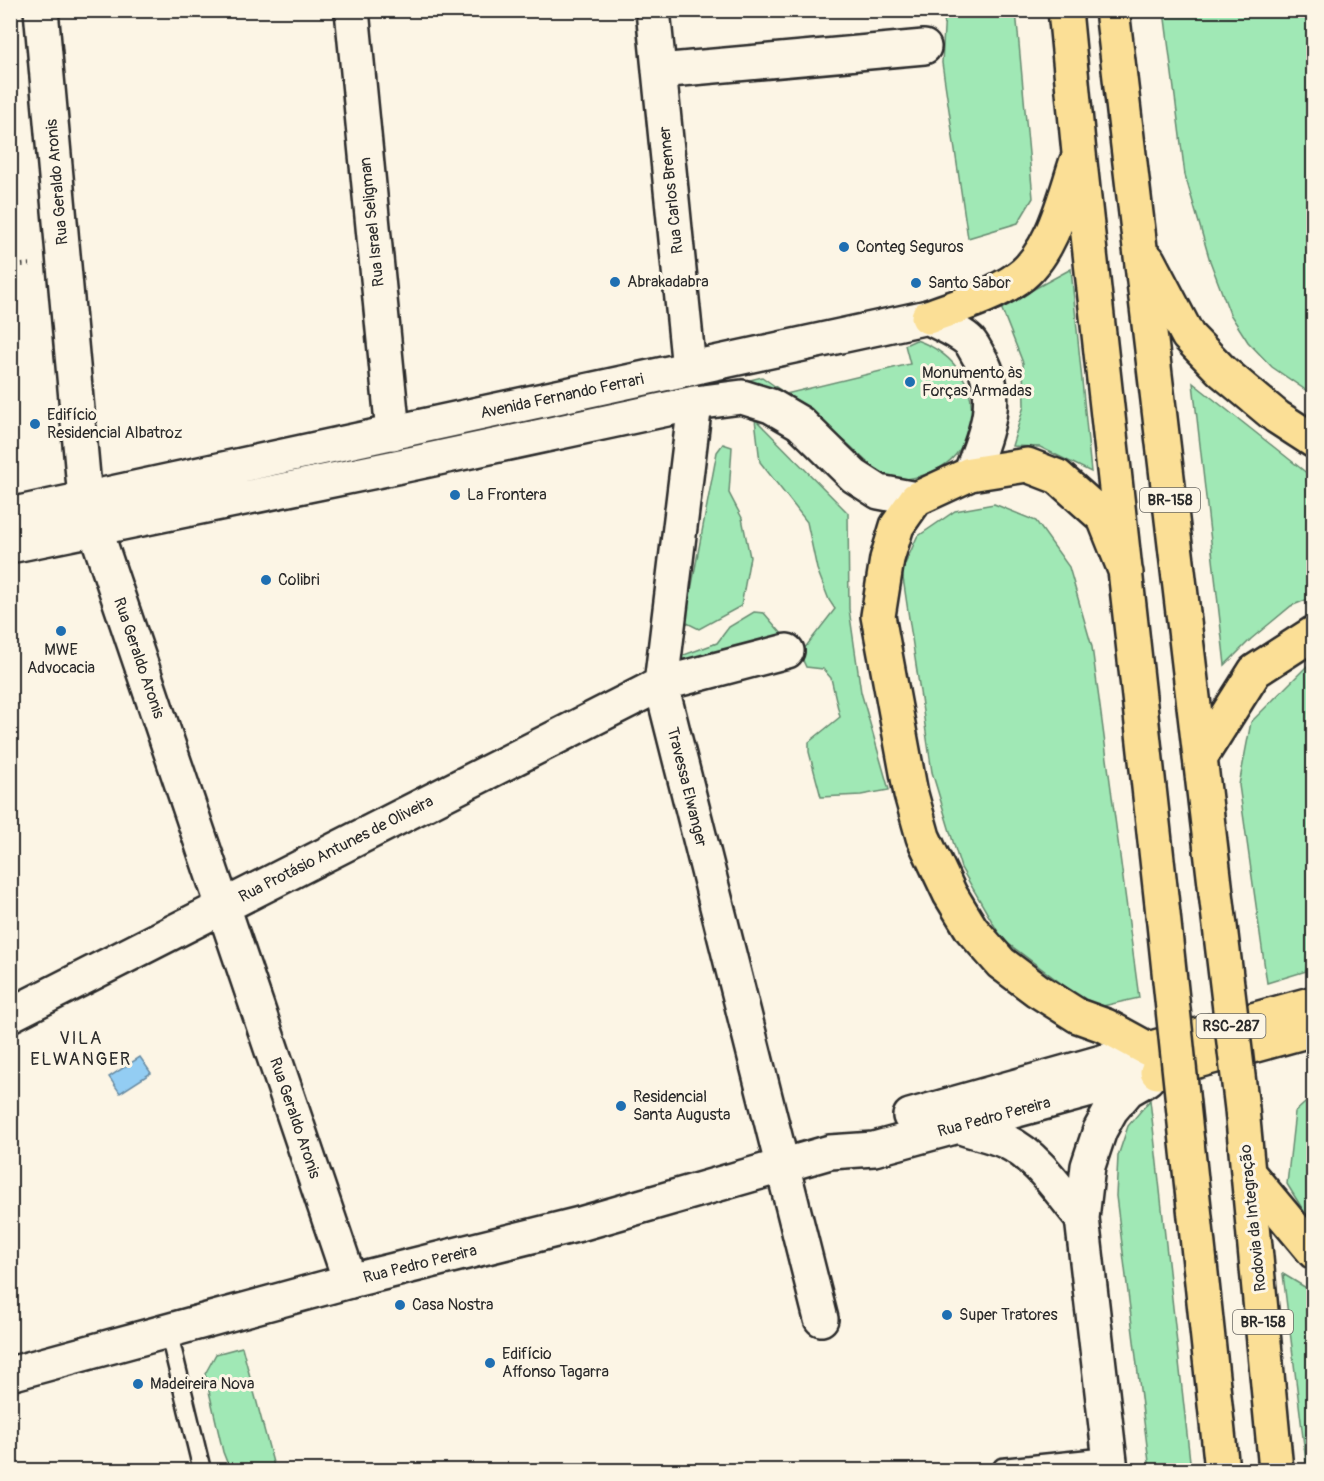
<svg xmlns="http://www.w3.org/2000/svg" width="1324" height="1481" font-family="Pangolin,sans-serif">
  <style>
    .green { fill: #a0e8b5; stroke: #668a70; stroke-width: 1.5 }
    .water { fill: #93cdf3; stroke: #698ca3; stroke-width: 1.5 }
    .lines { fill: none; stroke-linecap: round; stroke-linejoin: round }
    .service-casing { stroke: #2b2b2b; stroke-width: 21 }
    .minor-casing { stroke: #2b2b2b; stroke-width: 38 }
    .tertiary-casing { stroke: #2b2b2b; stroke-width: 38 }
    .secondary-casing { stroke: #2b2b2b; stroke-width: 38 }
    .trunk-casing { stroke: #2b2b2b; stroke-width: 38 }
    .path { stroke: #2b2b2b; stroke-width: 4; stroke-dasharray: 1.5 4.5; stroke-linecap: butt }
    .service { stroke: #fcf5e5; stroke-width: 16 }
    .minor { stroke: #fcf5e5; stroke-width: 33 }
    .tertiary { stroke: #fcf5e5; stroke-width: 33 }
    .secondary { stroke: #fcf5e5; stroke-width: 33 }
    .trunk { stroke: #fbdf96; stroke-width: 33 }
    .trunk-bridge-casing { stroke: #2b2b2b; stroke-width: 38; stroke-linecap: butt }
    .trunk-bridge { stroke: #fbdf96; stroke-width: 33 }
    .poi-dot { fill: #1f6fb2; stroke: #fcf5e5; stroke-width: 2 }
    .labels { text-anchor: middle; dominant-baseline: central; stroke-width: 6; stroke-linejoin: round; paint-order: stroke }
    .shield { fill: #fcf5e5; stroke: #6a6863; stroke-width: 1.5 }
    .shield-label { font-size: 15px; font-weight: bold; fill: #2b2b2b }
    .street-label { font-size: 16px; fill: #2b2b2b; stroke: #fcf5e5 }
    .poi-label { font-size: 16px; fill: #2b2b2b; stroke: #fcf5e5; text-anchor: start }
    .neighbourhood-label { font-size: 18px; letter-spacing: 1.5px; fill: #2b2b2b; stroke: #fcf5e5 }
  </style>
  <rect width="100%" height="100%" fill="#fcf5e5"/>
  <filter id="ink" filterUnits="userSpaceOnUse"><feTurbulence type="fractalNoise" baseFrequency=".0167" numOctaves="2"/><feDisplacementMap in="SourceGraphic" scale="12" xChannelSelector="R" yChannelSelector="G"/><feConvolveMatrix kernelMatrix="1 2 1 2 8 2 1 2 1" color-interpolation-filters="sRGB"/></filter>
  <g filter="url(#ink)">
    <path class="green" d="M 945,11 L 1016,11 L 1033,198 L 1018,223 L 968,238 L 942,63 Z
      M 1164,11 L 1313,11 L 1313,395 L 1272,367 L 1248,342 L 1230,314 L 1210,261 L 1185,175 Z
      M 1071,269 L 1091,472 L 1040,447 L 1012,446 L 1024,406 L 1023,363 L 1001,307 Z
      M 916,340 C 955,353 981,389 968,431 C 963,449 951,463 934,471 C 923,476 911,480 899,479 C 876,476 863,457 847,443 C 832,431 815,420 799,409 C 782,397 764,389 746,381 L 762,377 L 786,394 L 910,364 L 905,345 Z
      M 1193,383 L 1313,478 L 1313,597 L 1291,606 L 1251,639 L 1225,665 Z
      M 755,419 L 848,513 L 849,609 L 861,692 L 889,790 L 861,795 L 821,797 L 809,752 L 809,742 L 840,717 L 831,678 L 823,669 L 806,667 L 800,654 L 835,609 L 829,600 L 817,569 L 807,522 L 760,462 Z
      M 723,444 L 732,447 L 729,493 L 742,518 L 750,557 L 741,606 L 699,629 L 685,622 L 717,452 Z
      M 994,504 L 1036,521 L 1069,567 L 1092,647 L 1139,998 L 1094,1008 L 1002,939 L 961,868 L 932,772 L 902,571 L 917,537 L 955,511 Z
      M 754,612 L 764,613 L 782,634 L 763,643 L 678,665 L 681,656 L 717,643 L 729,627 Z
      M 1313,662 L 1313,969 L 1267,983 L 1239,785 L 1251,722 L 1307,666 Z
      M 1313,1096 L 1313,1226 L 1287,1184 L 1295,1112 Z
      M 1150,1100 L 1191,1470 L 1150,1470 L 1116,1196 L 1118,1156 L 1128,1126 Z
      M 1283,1274 L 1313,1292 L 1313,1470 L 1307,1470 Z
      M 242,1347 L 275,1470 L 230,1470 L 223,1452 L 205,1374 L 216,1354 Z"/>
    <path class="water" d="M 140,1057 L 151,1073 L 120,1093 L 109,1077 Z"/>
    <g class="lines">
      <defs>
        <path id="service" d="M 168,1330 L 202,1470
          M 1002,1470 L 1002,1467 L 1109,1456"/>
        <path id="minor" d="M 41,10 L 85,499 L 350,1281
          M 352,10 L 393,433
          M 653,10 L 689,369
          M 659,71 L 924,47
          M 695,403 L 661,684 L 821,1319
          M 10,1015 L 661,684 L 787,651"/>
        <path id="tertiary" d="M 10,515 L 928,317 C 940,324 957,330 968,340 C 972,343 975,350 978,355 C 1003,393 986,436 970,474
          M 10,546 L 396,467 L 695,403 L 742,397 L 771,406 L 800,423 L 854,476 L 879,492 L 916,499"/>
        <path id="secondary" d="M 910,1116 L 1148,1049
          M 958,1126 C 974,1132 992,1135 1007,1142 C 1038,1157 1060,1192 1082,1218
          M 10,1374 L 350,1281 L 580,1224 L 830,1152 L 874,1149 L 1157,1072
          M 1111,1470 L 1082,1218 L 1088,1166 L 1100,1130 L 1111,1110 L 1128,1090 L 1147,1079"/>
        <path id="trunk" d="M 1065,10 L 1079,153 L 1163,914
          M 1112,10 L 1216,893
          M 1148,260 L 1188,336 L 1222,371 L 1277,417 L 1314,441
          M 928,317 C 957,306 991,297 1018,278 C 1051,255 1064,200 1076,163
          M 1126,573 L 1104,518 L 1058,477 L 1027,465 L 970,474 L 916,499 L 897,526 L 887,559 L 878,616 L 911,794 L 923,837 L 950,894 L 972,930 L 1001,963 L 1037,990 L 1078,1016 L 1106,1026 L 1148,1049 L 1314,1003
          M 1200,758 L 1255,671 L 1314,633
          M 1157,1072 L 1314,1029
          M 1242,1109 L 1276,1470
          M 1187,1142 L 1222,1470
          M 1249,1174 L 1314,1252"/>
      </defs>
      <use href="#service" class="service-casing"/>
      <use href="#minor" class="minor-casing"/>
      <use href="#tertiary" class="tertiary-casing"/>
      <use href="#secondary" class="secondary-casing"/>
      <use href="#trunk" class="trunk-casing"/>
      <path class="path" d="M 10,119 L 20,119
        M 10,266 L 33,264"/>
      <use href="#service" class="service"/>
      <use href="#minor" class="minor"/>
      <use href="#tertiary" class="tertiary"/>
      <use href="#secondary" class="secondary"/>
      <use href="#trunk" class="trunk"/>
      <defs>
        <path id="trunk-bridge" d="M 1216,893 L 1242,1109
          M 1163,914 L 1187,1142"/>
      </defs>
      <use href="#trunk-bridge" class="trunk-bridge-casing"/>
      <use href="#trunk-bridge" class="trunk-bridge"/>
    </g>
  </g>
  <g class="poi-dot">
    <circle cx="844" cy="247" r="6"/>
    <circle cx="615" cy="282" r="6"/>
    <circle cx="916" cy="283" r="6"/>
    <circle cx="910" cy="382" r="6"/>
    <circle cx="35" cy="424" r="6"/>
    <circle cx="455" cy="495" r="6"/>
    <circle cx="266" cy="580" r="6"/>
    <circle cx="61" cy="631" r="6"/>
    <circle cx="621" cy="1106" r="6"/>
    <circle cx="400" cy="1305" r="6"/>
    <circle cx="947" cy="1315" r="6"/>
    <circle cx="490" cy="1363" r="6"/>
    <circle cx="138" cy="1384" r="6"/>
  </g>
  <g class="labels">
    <g class="shield">
      <rect x="1140" y="488" width="60" height="24" rx="4.5"/>
      <rect x="1196.5" y="1014" width="69" height="24" rx="4.5"/>
      <rect x="1233" y="1310" width="60" height="24" rx="4.5"/>
    </g>
    <g class="shield-label">
      <text x="1170" y="500">BR-158</text>
      <text x="1231" y="1026">RSC-287</text>
      <text x="1263" y="1322">BR-158</text>
    </g>
    <g class="street-label">
      <text transform="translate(57 182) rotate(-95)">Rua Geraldo Aronis</text>
      <text transform="translate(671 190) rotate(-96)">Rua Carlos Brenner</text>
      <text transform="translate(372 222) rotate(-96)">Rua Israel Seligman</text>
      <text transform="translate(562 396) rotate(-12)">Avenida Fernando Ferrari</text>
      <text transform="translate(139 658) rotate(71)">Rua Geraldo Aronis</text>
      <text transform="translate(687 787) rotate(76)">Travessa Elwanger</text>
      <text transform="translate(336 849) rotate(-27)">Rua Protásio Antunes de Oliveira</text>
      <text transform="translate(994 1117) rotate(-15)">Rua Pedro Pereira</text>
      <text transform="translate(295 1118) rotate(71)">Rua Geraldo Aronis</text>
      <text transform="translate(1253 1218) rotate(-96)">Rodovia da Integração</text>
      <text transform="translate(420 1264) rotate(-14)">Rua Pedro Pereira</text>
    </g>
    <g class="poi-label">
      <text x="856" y="247">Conteg Seguros</text>
      <text x="627" y="282">Abrakadabra</text>
      <text x="928" y="283">Santo Sabor</text>
      <text x="922" y="373">Monumento às<tspan x="922" dy="18">Forças Armadas</tspan></text>
      <text x="47" y="415">Edifício<tspan x="47" dy="18">Residencial Albatroz</tspan></text>
      <text x="467" y="495">La Frontera</text>
      <text x="278" y="580">Colibri</text>
      <text x="61" y="650" text-anchor="middle">MWE<tspan x="61" dy="18">Advocacia</tspan></text>
      <text x="633" y="1097">Residencial<tspan x="633" dy="18">Santa Augusta</tspan></text>
      <text x="412" y="1305">Casa Nostra</text>
      <text x="959" y="1315">Super Tratores</text>
      <text x="502" y="1354">Edifício<tspan x="502" dy="18">Affonso Tagarra</tspan></text>
      <text x="150" y="1384">Madeireira Nova</text>
    </g>
    <g class="neighbourhood-label">
      <text x="81" y="1038">VILA<tspan x="81" dy="21">ELWANGER</tspan></text>
    </g>
  </g>
  <rect width="1324" height="1481" fill="none" stroke="#fcf5e5" stroke-width="36"/>
  <rect x="18" y="18" width="1288" height="1445" fill="none" stroke="#2b2b2b" stroke-width="2" filter="url(#ink)"/>
</svg>
